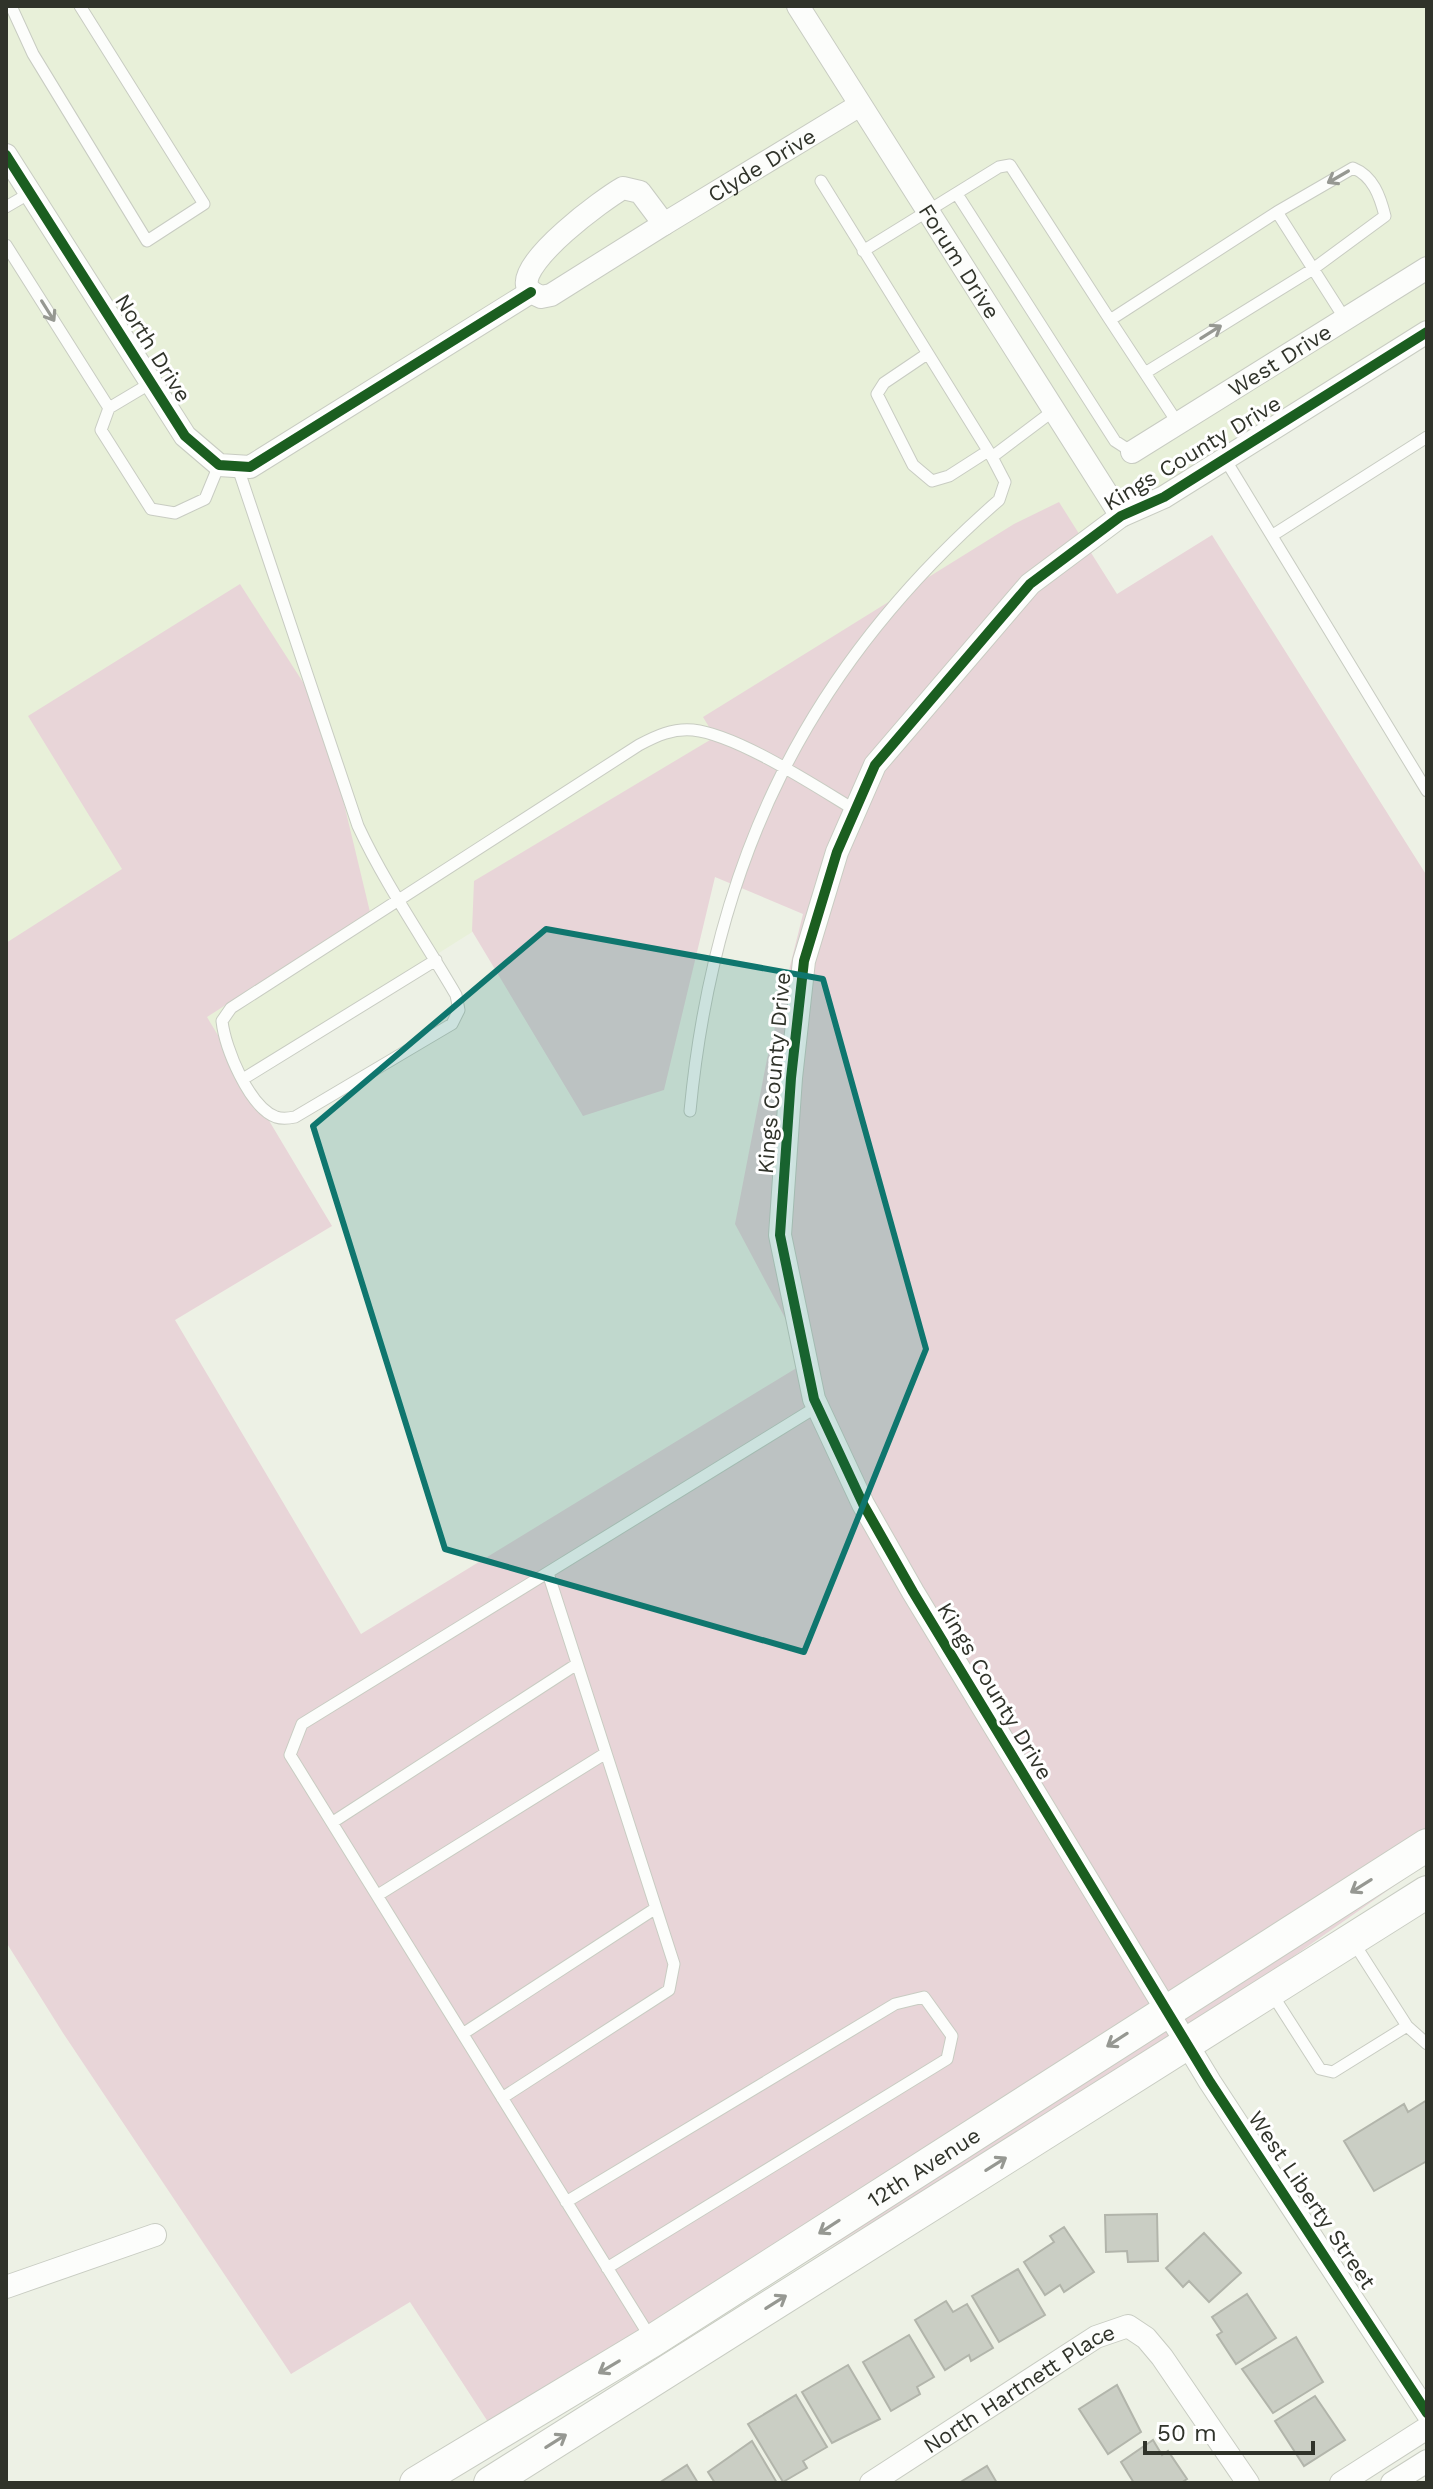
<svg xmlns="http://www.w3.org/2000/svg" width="1433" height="2489" font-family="'Work Sans',sans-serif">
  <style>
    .built { fill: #e8f0d9 }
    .green { fill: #e8d5d8 }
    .building { fill: #cacec4; stroke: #b2b5ab; stroke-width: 2 }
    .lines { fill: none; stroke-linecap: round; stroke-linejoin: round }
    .lane-casing { stroke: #c8ccc2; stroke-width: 13 }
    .street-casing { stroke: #c8ccc2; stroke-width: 24 }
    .secondary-casing { stroke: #c8ccc2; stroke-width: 34 }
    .lane { stroke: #fcfdfb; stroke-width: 11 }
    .street { stroke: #fcfdfb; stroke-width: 22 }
    .secondary { stroke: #fcfdfb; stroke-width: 32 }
    .cycleway-casing { stroke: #fff; stroke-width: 15 }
    .cycleway { stroke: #1b5e20; stroke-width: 10 }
    .oneway { stroke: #969892 }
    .marked { fill: #0f766e; fill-opacity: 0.2; stroke: #0f766e; stroke-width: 6; stroke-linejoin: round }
    .labels { text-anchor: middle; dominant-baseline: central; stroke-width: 6; stroke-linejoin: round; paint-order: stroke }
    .street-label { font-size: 22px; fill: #30332a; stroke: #fff }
  </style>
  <rect width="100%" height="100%" fill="#edf1e5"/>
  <path class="built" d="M 6,6 L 1427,6 L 1427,332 L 6,1225 Z"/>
  <path class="green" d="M 1059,502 L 1117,594 L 1212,535 L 1427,876 L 1427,1863 L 1171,2042 L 503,2445 L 410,2302 L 291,2374 L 63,2033 L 6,1942 L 6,943 L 122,869 L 28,716 L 240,584 L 322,712 L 370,912 L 207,1017 L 332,1226 L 175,1320 L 361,1634 L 808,1361 L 735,1224 L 767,1059 L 803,914 L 715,877 L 664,1090 L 583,1116 L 472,931 L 474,881 L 715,737 L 703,717 L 1014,524 Z"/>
  <path class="building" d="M 1427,2100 L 1427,2161 L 1374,2191 L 1344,2141 L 1404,2104 L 1408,2112 Z
    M 1157,2214 L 1158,2261 L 1128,2262 L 1127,2251 L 1106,2252 L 1105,2215 Z
    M 1064,2227 L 1094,2272 L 1064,2292 L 1060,2285 L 1045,2295 L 1024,2262 L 1054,2242 L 1050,2236 Z
    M 1204,2233 L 1241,2273 L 1209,2302 L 1189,2281 L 1183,2287 L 1166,2268 Z
    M 1018,2269 L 1045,2315 L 999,2342 L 972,2296 Z
    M 1247,2294 L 1276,2338 L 1236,2364 L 1217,2335 L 1222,2332 L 1212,2317 Z
    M 946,2301 L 953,2312 L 967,2304 L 993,2348 L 971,2361 L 969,2355 L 945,2370 L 915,2320 Z
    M 909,2335 L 934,2377 L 917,2387 L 920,2394 L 891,2411 L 863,2362 Z
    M 1296,2337 L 1323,2382 L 1273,2413 L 1242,2369 Z
    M 848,2365 L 880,2419 L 832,2443 L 802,2392 Z
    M 1117,2385 L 1141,2432 L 1108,2454 L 1079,2409 Z
    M 796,2395 L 827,2447 L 803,2461 L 807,2468 L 783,2482 L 748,2424 Z
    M 1315,2396 L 1345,2440 L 1304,2466 L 1275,2421 Z
    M 1153,2440 L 1162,2455 L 1168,2451 L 1187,2479 L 1181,2483 L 1134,2483 L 1121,2462 Z
    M 752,2441 L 777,2483 L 715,2483 L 708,2472 Z
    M 687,2465 L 698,2483 L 659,2483 Z
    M 987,2466 L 997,2483 L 959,2483 Z"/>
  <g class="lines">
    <defs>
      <path id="lane" d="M 11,6 L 33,54 L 147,241 L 204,204 L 80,6
        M 821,181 L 992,457
        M 957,194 L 1115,441 L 1132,452
        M 6,207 L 30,193
        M 6,245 L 109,408
        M 863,251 L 999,167 L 1010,165 L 1110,320 L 1277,212 L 1345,319
        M 1110,320 L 1179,425
        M 927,354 L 884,383 L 877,394 L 913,465 L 932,481 L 949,476 L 988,451
        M 1145,373 L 1313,269 L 1385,216 C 1380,196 1373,176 1353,168 L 1277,212
        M 151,383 L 109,408 L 101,430 L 151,509 L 175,513 L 205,499 L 219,465
        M 1225,459 L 1427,791
        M 238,468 L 358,826 C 385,884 424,940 456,995 L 459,1010 L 452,1024 L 295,1117 C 290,1118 282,1119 276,1117 C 249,1107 225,1048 222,1021 L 231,1008 L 639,745 C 656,736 673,728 693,730 C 738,735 815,786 855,810
        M 1273,535 L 1427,437
        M 243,1079 L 436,960
        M 690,1111 C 714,860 808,666 999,500 L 1005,482 L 992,457 L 1053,411
        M 333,1822 L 577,1664
        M 378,1895 L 606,1753
        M 1272,1994 L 1320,2069 L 1333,2072 L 1407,2026 L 1352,1940
        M 1407,2026 L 1427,2044
        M 464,2033 L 656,1908
        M 502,2098 L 669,1990 L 674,1964 L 548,1573
        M 566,2202 L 895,2004 L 924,1997 L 952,2036 L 947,2059 L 607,2268
        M 652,2340 L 290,1755 L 302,1724 L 818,1406"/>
      <g id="street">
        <path id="s1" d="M 798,6 L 1121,516"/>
        <path d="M 6,155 L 185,436 L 219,465 L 250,467 L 531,292"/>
        <path d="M 623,188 L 640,192 L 664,224 L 551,295 L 541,297 C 535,294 529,292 527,285 C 521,260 602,200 623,188 Z"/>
        <path id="s2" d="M 664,224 L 860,105"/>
        <path d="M 1427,332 L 1164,497 L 1121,516 L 1030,584 L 875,765 L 837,852 L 804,961 L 791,1078 L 780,1235 L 814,1399 L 863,1504 L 913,1592 L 1210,2082 L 1427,2413"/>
        <path id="s3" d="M 1132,452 L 1427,268"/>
        <path d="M 6,2287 L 155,2235"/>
        <path id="s4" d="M 871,2483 L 1096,2337 L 1128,2326 L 1146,2338 L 1162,2357 L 1248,2483"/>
        <path d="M 1341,2483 L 1427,2428"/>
        <path d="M 1392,2483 L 1427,2461"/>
      </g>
      <g id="secondary">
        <path id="s5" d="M 416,2483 L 652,2341 L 1427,1845"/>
        <path d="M 490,2483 L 1427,1892"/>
      </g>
    </defs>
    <use href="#lane" class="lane-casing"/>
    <use href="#street" class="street-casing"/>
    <use href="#secondary" class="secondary-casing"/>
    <use href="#lane" class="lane"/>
    <use href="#street" class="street"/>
    <use href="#secondary" class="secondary"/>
    <defs>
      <path id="cycleway" d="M 6,155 L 185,436 L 219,465 L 250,467 L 531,292
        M 1427,332 L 1164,497 L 1121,516 L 1030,584 L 875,765 L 837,852 L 804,961 L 791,1078 L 780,1235 L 814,1399 L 863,1504 L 913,1592 L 1210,2082 L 1427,2413"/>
    </defs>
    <use href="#cycleway" class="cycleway-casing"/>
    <use href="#cycleway" class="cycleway"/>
  </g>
  <defs><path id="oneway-shaft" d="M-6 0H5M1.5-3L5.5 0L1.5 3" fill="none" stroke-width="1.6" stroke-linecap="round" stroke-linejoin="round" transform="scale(2)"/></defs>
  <g class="oneway">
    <use href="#oneway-shaft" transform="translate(1338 177) rotate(150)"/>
    <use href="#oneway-shaft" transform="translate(48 311) rotate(58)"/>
    <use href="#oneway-shaft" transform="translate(1211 332) rotate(-32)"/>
    <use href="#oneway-shaft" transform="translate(1361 1886) rotate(148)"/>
    <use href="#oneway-shaft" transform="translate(1117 2040) rotate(147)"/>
    <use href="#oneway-shaft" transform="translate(996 2164) rotate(-32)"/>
    <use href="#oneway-shaft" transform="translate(829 2227) rotate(147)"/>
    <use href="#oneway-shaft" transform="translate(776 2302) rotate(-32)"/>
    <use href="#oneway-shaft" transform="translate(609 2367) rotate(149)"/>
    <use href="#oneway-shaft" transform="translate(556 2441) rotate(-32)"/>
  </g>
  <path class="marked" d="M 546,929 L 823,979 L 926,1349 L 804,1652 L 445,1549 L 313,1126 Z"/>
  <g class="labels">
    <g class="street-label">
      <text stroke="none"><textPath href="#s2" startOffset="114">Clyde Drive</textPath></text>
      <text stroke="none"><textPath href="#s1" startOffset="302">Forum Drive</textPath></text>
      <text transform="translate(153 348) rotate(58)">North Drive</text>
      <text stroke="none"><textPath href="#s3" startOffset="174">West Drive</textPath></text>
      <text transform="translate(1192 453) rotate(-31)">Kings County Drive</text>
      <text transform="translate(774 1073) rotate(-85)">Kings County Drive</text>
      <text transform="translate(995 1691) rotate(59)">Kings County Drive</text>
      <text stroke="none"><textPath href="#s5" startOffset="598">12th Avenue</textPath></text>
      <text transform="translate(1312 2200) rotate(56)">West Liberty Street</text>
      <text stroke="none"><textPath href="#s4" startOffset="176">North Hartnett Place</textPath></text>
    </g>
  </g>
  <rect width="1433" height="2489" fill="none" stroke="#30332a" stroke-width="16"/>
  <path d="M1145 2441v12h168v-12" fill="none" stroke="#30332a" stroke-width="4"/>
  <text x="1157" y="2441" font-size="24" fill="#30332a" stroke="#ffffff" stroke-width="6" paint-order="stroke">50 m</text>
</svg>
